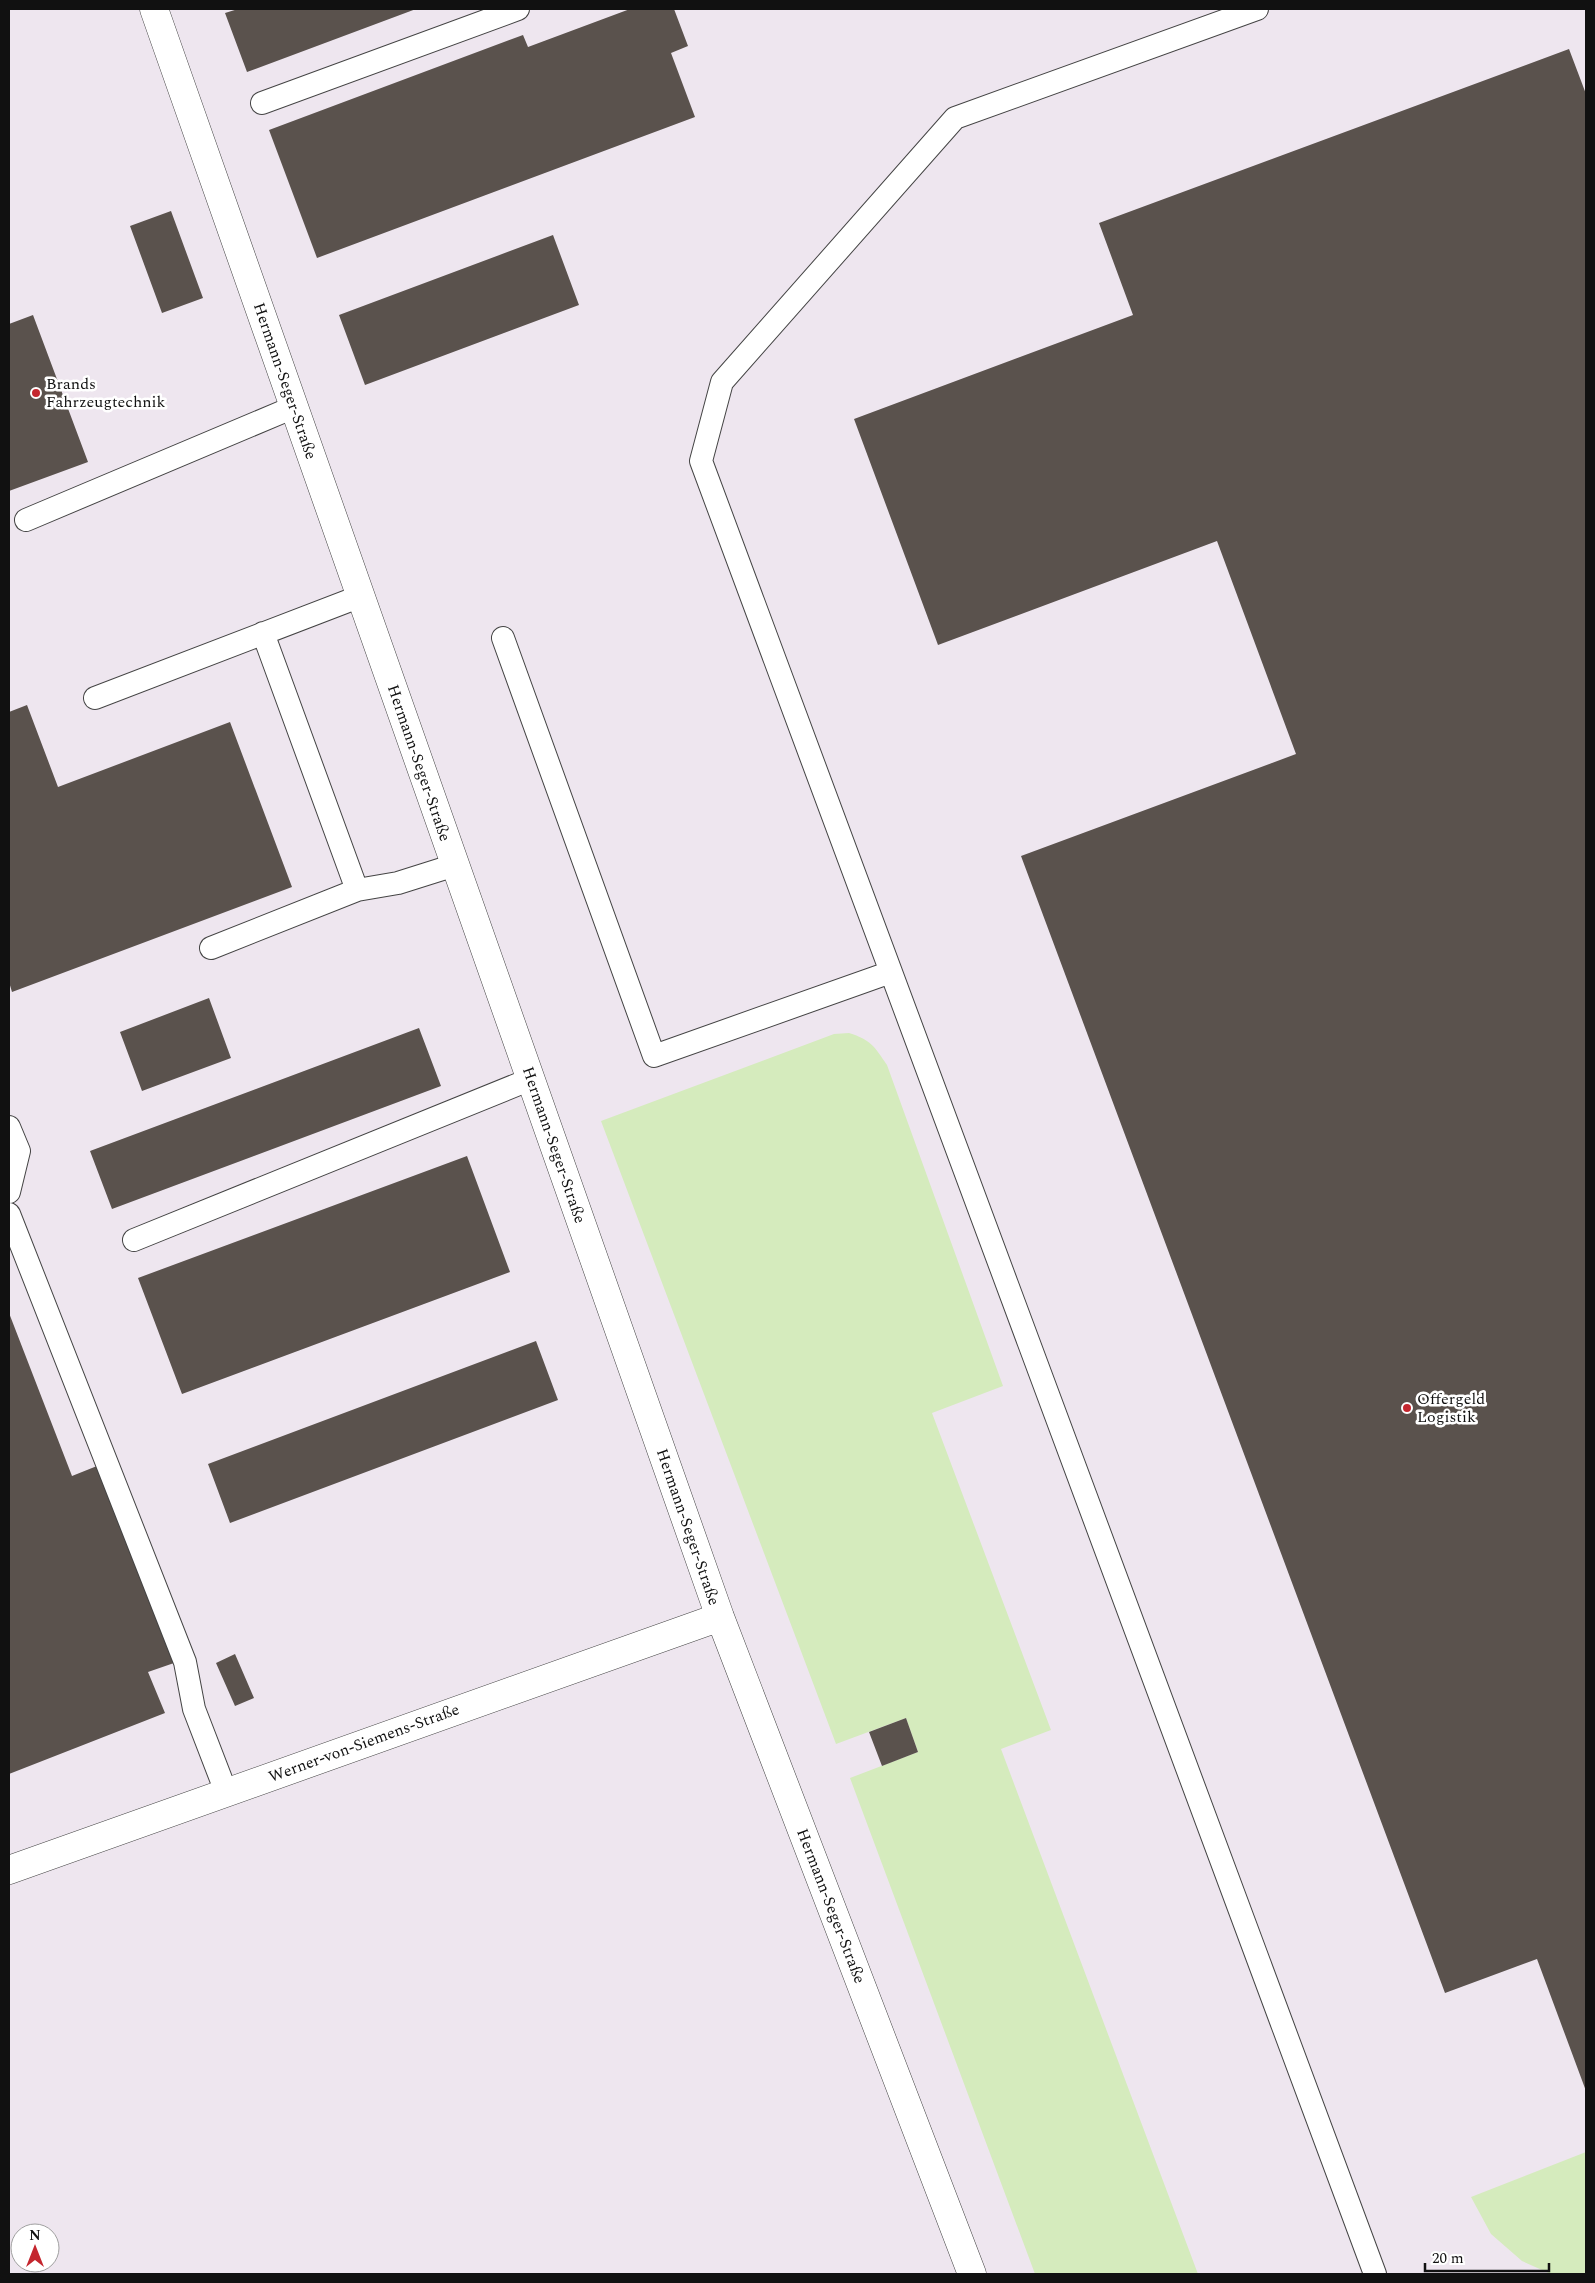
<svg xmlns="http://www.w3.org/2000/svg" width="1595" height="2283" font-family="Spectral,serif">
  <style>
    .industrial { fill: #eee6ef; fill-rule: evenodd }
    .green { fill: #d5ebbd }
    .building { fill: #5a524d }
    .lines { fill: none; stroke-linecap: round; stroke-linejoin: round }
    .lane-casing { stroke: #444; stroke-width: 24 }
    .street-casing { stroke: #444; stroke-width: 29 }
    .lane { stroke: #fff; stroke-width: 22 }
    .street { stroke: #fff; stroke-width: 28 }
    .poi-dot { fill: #c4262e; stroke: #fff; stroke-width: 2 }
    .labels { text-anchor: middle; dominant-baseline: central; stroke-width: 5; stroke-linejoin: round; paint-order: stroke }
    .street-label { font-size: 16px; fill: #111; stroke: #fff }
    .poi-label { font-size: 16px; fill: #111; stroke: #fff; text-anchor: start }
  </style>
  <rect width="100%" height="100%" fill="#fffdf5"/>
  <path class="industrial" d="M 9,9 L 1586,9 L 1586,2274 L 9,2274 ZM 20,2233 L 50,2233 L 50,2263 L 20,2263 Z"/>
  <path class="green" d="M 849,1033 C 871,1040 874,1046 887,1065 L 1003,1386 L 932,1413 L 1051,1730 L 1001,1749 L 1198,2274 L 1035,2274 L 850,1778 L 918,1752 L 906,1718 L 836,1744 L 601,1121 L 834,1034 Z
    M 1586,2152 L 1586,2274 L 1551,2274 L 1522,2261 L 1491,2234 L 1471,2197 Z"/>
  <path class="building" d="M 238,9 L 416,9 L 247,72 L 225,13 Z
    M 630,9 L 674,9 L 688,46 L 671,53 L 695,117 L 317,258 L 269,130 L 523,35 L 528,47 Z
    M 1569,49 L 1586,94 L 1586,2091 L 1537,1959 L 1445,1993 L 1021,856 L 1296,754 L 1217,541 L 938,645 L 854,419 L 1133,315 L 1099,223 Z
    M 171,211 L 203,298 L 162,313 L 130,226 Z
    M 553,235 L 579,305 L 365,385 L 339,315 Z
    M 33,315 L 88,462 L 9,491 L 9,324 Z
    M 27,705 L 58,787 L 230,722 L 292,887 L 12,992 L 9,982 L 9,712 Z
    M 209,998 L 231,1058 L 142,1091 L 120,1032 Z
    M 419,1028 L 441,1086 L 112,1209 L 90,1151 Z
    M 467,1156 L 510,1272 L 182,1394 L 138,1278 Z
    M 9,1313 L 72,1476 L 97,1466 L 174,1663 L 148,1672 L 165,1713 L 9,1774 Z
    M 536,1341 L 558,1400 L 230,1523 L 208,1464 Z
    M 235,1654 L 254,1698 L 235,1706 L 216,1663 Z
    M 906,1718 L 918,1752 L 882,1766 L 869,1732 Z"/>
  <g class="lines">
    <defs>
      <path id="lane" d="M 1257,9 L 955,118 L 722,382 L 701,461 L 1375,2274
        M 262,103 L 518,9
        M 26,520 L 294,407
        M 503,638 L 654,1056 L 891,972
        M 95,698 L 361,596
        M 357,890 L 398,883 L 455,865
        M 211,948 L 357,890 L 263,633
        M 9,1127 L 19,1151 L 9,1192
        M 9,1214 L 185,1662 L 194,1709 L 226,1792
        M 134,1240 L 531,1079"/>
      <path id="street" d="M 154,9 L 720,1617 L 972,2274
        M 9,1870 L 720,1617"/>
    </defs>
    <use href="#lane" class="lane-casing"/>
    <use href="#street" class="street-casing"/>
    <use href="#lane" class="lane"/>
    <use href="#street" class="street"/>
  </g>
  <g class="poi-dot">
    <circle cx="36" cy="393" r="5"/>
    <circle cx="1407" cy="1408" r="5"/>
  </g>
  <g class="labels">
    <g class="street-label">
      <text transform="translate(285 381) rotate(71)">Hermann-Seger-Straße</text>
      <text transform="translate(419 763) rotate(71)">Hermann-Seger-Straße</text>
      <text transform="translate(554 1145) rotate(71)">Hermann-Seger-Straße</text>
      <text transform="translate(688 1527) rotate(71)">Hermann-Seger-Straße</text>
      <text transform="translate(364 1743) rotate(-20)">Werner-von-Siemens-Straße</text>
      <text transform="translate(831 1906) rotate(69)">Hermann-Seger-Straße</text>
    </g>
    <g class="poi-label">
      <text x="46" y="384">Brands<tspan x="46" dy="18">Fahrzeugtechnik</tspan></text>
      <text x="1417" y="1399">Offergeld<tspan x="1417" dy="18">Logistik</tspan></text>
    </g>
  </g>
  <rect width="1595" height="2283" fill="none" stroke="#111111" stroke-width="20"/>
  <g transform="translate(35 2248)"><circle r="24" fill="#ffffff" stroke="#a0a0a0"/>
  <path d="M0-4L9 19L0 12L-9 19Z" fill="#c4262e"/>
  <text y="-8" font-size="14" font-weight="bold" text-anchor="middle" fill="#111111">N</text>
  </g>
  <path d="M1425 2263v8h124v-8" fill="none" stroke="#111111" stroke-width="2.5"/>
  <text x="1432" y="2263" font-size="15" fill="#111111" stroke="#ffffff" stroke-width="4" paint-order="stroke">20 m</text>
</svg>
